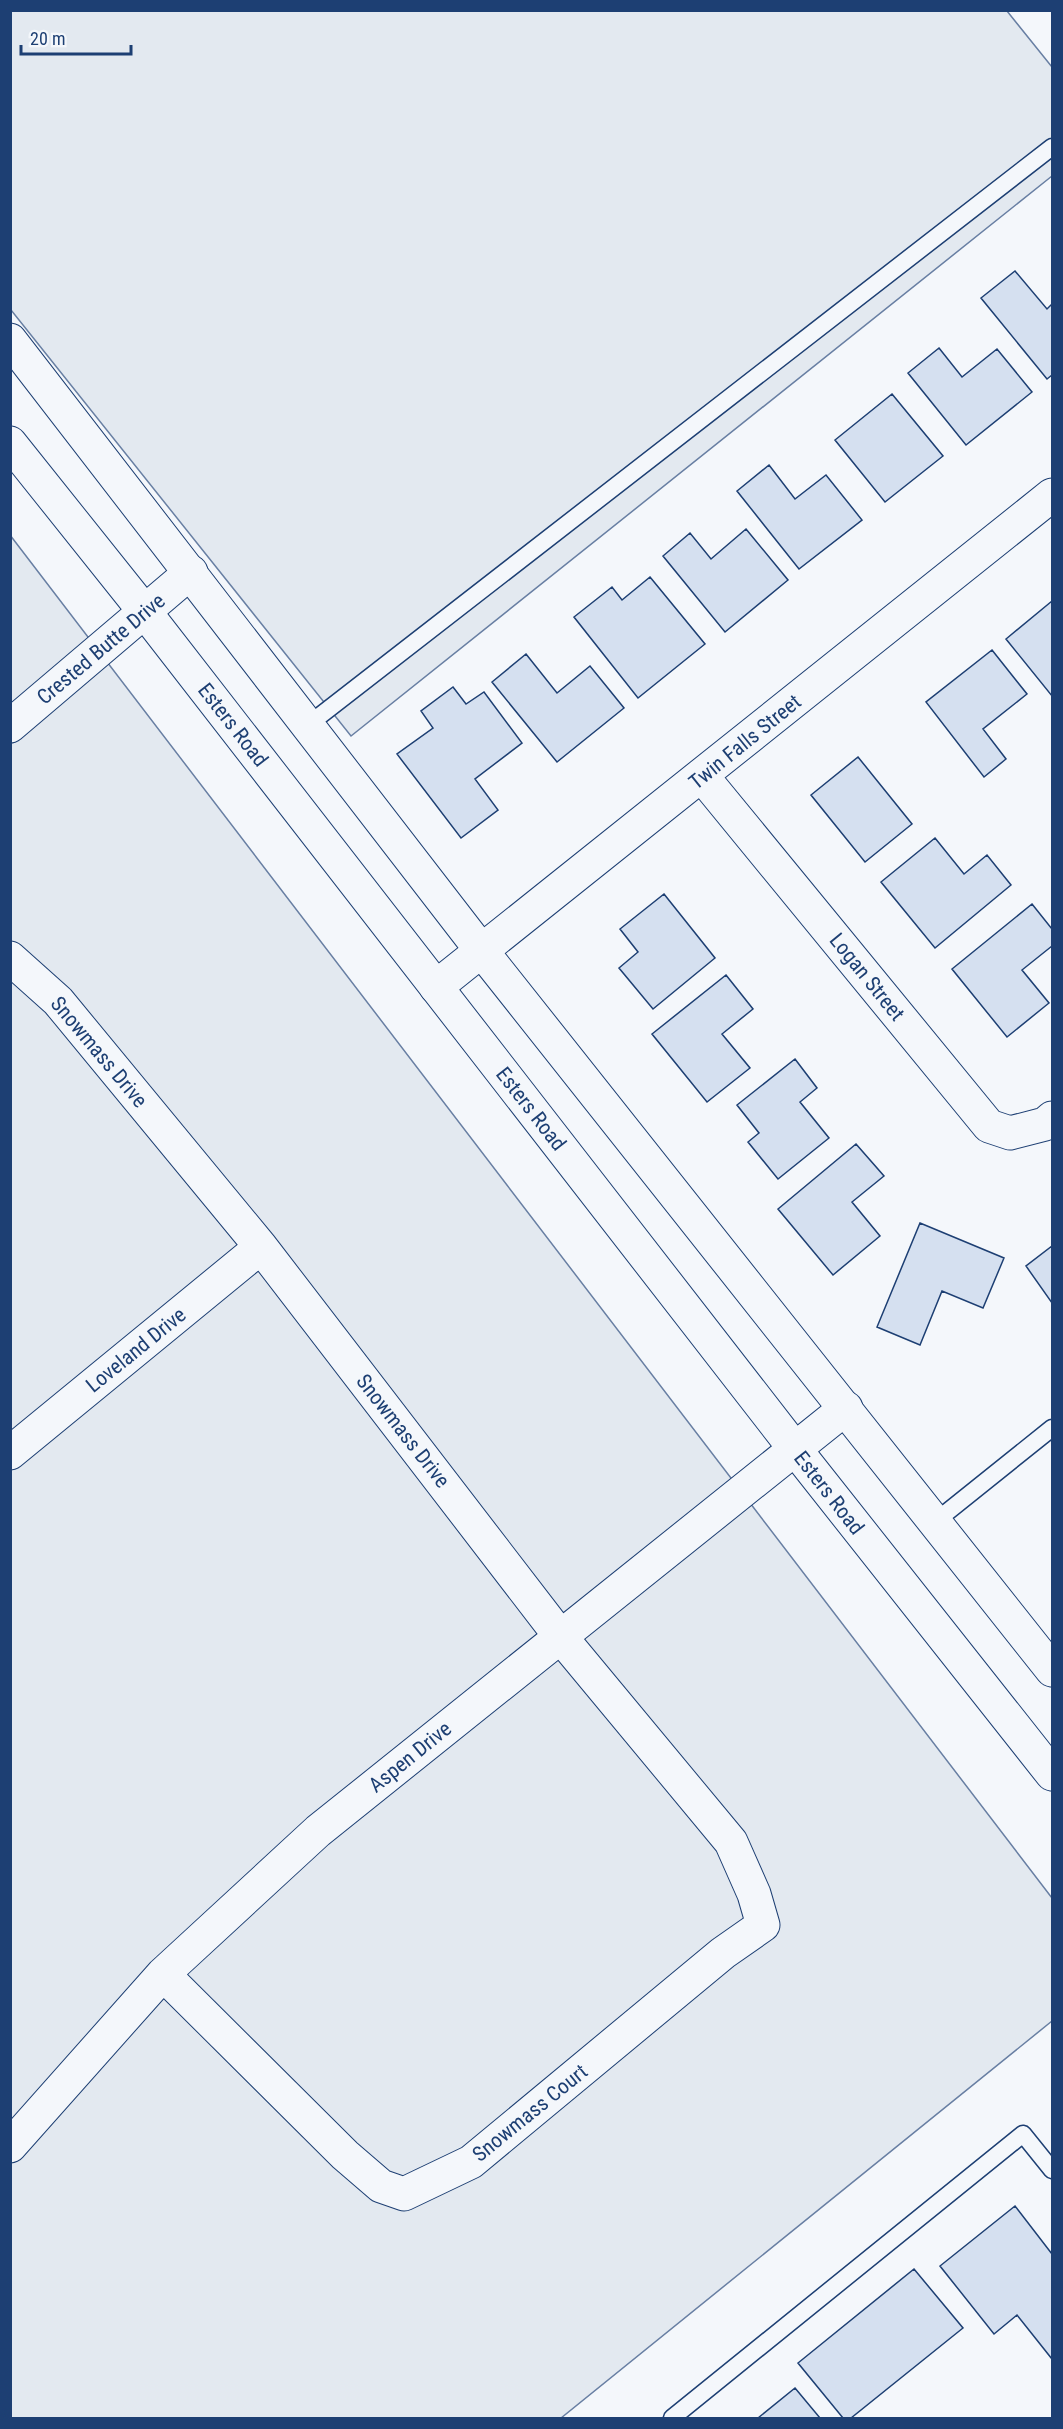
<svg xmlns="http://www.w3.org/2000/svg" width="1063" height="2429" font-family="'Roboto Condensed',sans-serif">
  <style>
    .green { fill: #e3e9f0; stroke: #687fa3; stroke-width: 1.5 }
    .building { fill: #d5e0f0; stroke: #1d3f73; stroke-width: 1.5 }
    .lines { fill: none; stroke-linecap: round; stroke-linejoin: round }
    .lane-casing { stroke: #1d3f73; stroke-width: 19 }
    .street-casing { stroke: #1d3f73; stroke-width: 35 }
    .secondary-casing { stroke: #1d3f73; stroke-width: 35 }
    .lane { stroke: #f4f7fb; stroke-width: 16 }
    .street { stroke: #f4f7fb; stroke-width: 33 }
    .secondary { stroke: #f4f7fb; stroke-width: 33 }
    .labels { text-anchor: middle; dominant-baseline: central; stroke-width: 4.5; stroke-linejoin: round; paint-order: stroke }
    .street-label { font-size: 21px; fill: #1d3f73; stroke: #f4f7fb }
  </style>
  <rect width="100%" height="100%" fill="#f4f7fb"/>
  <path class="green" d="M 11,11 L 1007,11 L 1052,67 L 1052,176 L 351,736 L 11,310 Z
    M 10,535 L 1052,1898 L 1052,2021 L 561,2418 L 11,2418 Z"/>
  <path class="building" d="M 1015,271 L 1047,309 L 1052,304 L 1052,375 L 1047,379 L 981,298 Z
    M 939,348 L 962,377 L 997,349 L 1032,392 L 966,445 L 908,373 Z
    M 892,394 L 943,456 L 885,502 L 835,440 Z
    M 769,465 L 795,499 L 826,475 L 862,520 L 799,569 L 737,491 Z
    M 746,529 L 788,580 L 725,632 L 663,556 L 690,533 L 711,559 Z
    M 650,577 L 705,644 L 638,698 L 574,617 L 612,587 L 622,600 Z
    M 1052,601 L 1052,696 L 1006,639 Z
    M 992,650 L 1027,694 L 983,729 L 1006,759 L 984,777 L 926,702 Z
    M 526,654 L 557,693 L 590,666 L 624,708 L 557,762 L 492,682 Z
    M 453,687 L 466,704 L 484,692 L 522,743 L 475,779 L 498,810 L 461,838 L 397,754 L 433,728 L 421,711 Z
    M 858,757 L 912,824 L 865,862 L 811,795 Z
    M 935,838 L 964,874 L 987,855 L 1011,885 L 935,948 L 881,882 Z
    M 664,894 L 715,958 L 653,1009 L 619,968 L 638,952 L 620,929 Z
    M 1032,904 L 1052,929 L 1052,946 L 1022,970 L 1049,1003 L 1007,1037 L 952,969 Z
    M 726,975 L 753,1009 L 722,1034 L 750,1068 L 707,1102 L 652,1034 Z
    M 795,1059 L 817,1088 L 800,1102 L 829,1138 L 778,1179 L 748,1142 L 759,1133 L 737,1105 Z
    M 856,1144 L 884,1176 L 852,1202 L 880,1236 L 833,1275 L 778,1209 Z
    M 920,1223 L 1004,1258 L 983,1308 L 942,1291 L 920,1345 L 877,1327 Z
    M 1052,1246 L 1052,1303 L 1026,1266 Z
    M 1015,2206 L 1052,2254 L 1052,2359 L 1017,2315 L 994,2334 L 940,2266 Z
    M 914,2269 L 963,2328 L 851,2418 L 843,2418 L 798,2363 Z
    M 795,2388 L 820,2418 L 758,2418 Z"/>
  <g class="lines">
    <defs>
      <path id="lane" d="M 308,725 L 1052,147
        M 936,1521 L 1052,1428
        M 672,2418 L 1023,2134 L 1052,2170"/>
      <path id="street" d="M 10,726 L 191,572
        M 702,776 L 989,1126 L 1010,1133 L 1045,1124 L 1052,1118
        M 10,958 L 58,1001 L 261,1247 L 560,1636 L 731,1842 L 754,1894 L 763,1925 L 723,1953 L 471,2162 L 404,2194 L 381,2186 L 345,2155 L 163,1974
        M 436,987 L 1052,495
        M 10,1453 L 261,1247
        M 10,2146 L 163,1974 L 318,1831 L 846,1408"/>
      <path id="secondary" d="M 10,340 L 481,950 L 1052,1670
        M 10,443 L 145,612 L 795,1449 L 1052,1774"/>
    </defs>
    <use href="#lane" class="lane-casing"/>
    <use href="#street" class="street-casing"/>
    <use href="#secondary" class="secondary-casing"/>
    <use href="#lane" class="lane"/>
    <use href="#street" class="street"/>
    <use href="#secondary" class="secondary"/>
  </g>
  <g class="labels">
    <g class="street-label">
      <text transform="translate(101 649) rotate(-40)">Crested Butte Drive</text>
      <text transform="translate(233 725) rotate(52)">Esters Road</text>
      <text transform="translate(745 742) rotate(-39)">Twin Falls Street</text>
      <text transform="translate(867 977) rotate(51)">Logan Street</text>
      <text transform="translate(99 1052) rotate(50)">Snowmass Drive</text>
      <text transform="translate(531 1109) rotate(52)">Esters Road</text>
      <text transform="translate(136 1350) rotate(-39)">Loveland Drive</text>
      <text transform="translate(403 1431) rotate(52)">Snowmass Drive</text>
      <text transform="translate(829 1493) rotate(52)">Esters Road</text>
      <text transform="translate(410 1757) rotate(-39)">Aspen Drive</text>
      <text transform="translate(530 2113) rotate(-39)">Snowmass Court</text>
    </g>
  </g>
  <rect width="1063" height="2429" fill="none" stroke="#1d3f73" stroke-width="24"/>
  <path d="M21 45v9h110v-9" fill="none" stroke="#1d3f73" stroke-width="3"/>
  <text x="30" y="45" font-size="18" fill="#1d3f73" stroke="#f4f7fb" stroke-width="4.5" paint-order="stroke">20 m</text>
</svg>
